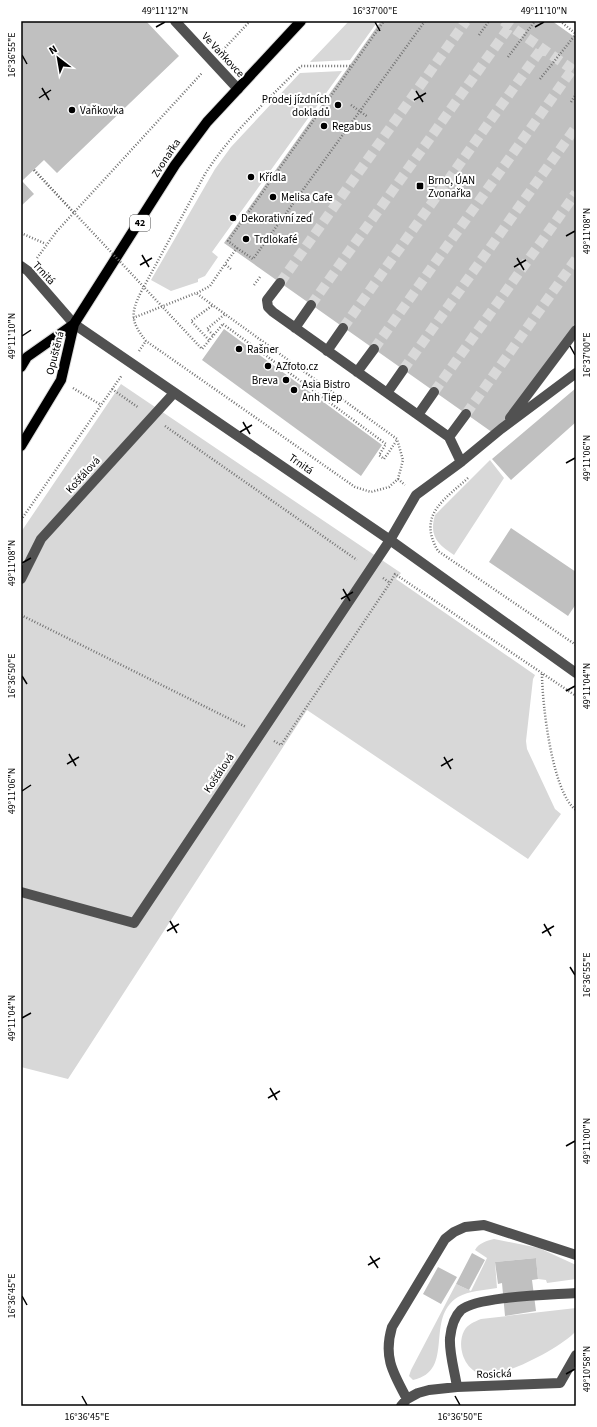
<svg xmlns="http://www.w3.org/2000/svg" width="597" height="1427" font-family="'Source Sans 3',sans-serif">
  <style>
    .green { fill: #d8d8d8 }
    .building { fill: #c0c0c0 }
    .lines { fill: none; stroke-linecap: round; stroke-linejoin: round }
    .minor-tunnel { stroke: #d9d9d9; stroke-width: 10; stroke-dasharray: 10 5; stroke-linecap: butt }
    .major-casing { stroke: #dbdbdb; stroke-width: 12 }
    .path { stroke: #737373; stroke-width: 2.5; stroke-dasharray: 1 2; stroke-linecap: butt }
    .minor { stroke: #515151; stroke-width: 10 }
    .major { stroke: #000; stroke-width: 10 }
    .path-bridge { stroke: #737373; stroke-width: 2.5; stroke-dasharray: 1 2; stroke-linecap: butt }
    .ticks { fill: none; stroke: #000; stroke-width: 1.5 }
    .poi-dot { fill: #000; stroke: #fff; stroke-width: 1.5 }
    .labels { text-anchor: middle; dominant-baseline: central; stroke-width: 4; stroke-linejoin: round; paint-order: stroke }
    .shield { fill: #fff; stroke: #4c4c4c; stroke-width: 1 }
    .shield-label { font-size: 10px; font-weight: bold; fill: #000 }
    .street-label { font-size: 11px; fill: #000; stroke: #fff }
    .poi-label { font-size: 11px; fill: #000; stroke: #fff; text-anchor: start }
    .neatline { fill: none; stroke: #000; stroke-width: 1.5 }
    .ticks-label { font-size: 10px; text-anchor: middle; fill: #000 }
  </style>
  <rect width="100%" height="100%" fill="#fff"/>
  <path class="green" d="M 349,21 L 378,21 L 350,60 L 310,62 Z
    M 342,71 L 212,252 L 218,257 L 205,276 L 198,279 L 198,282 L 171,291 L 151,280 L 215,169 L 231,147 L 300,73 Z
    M 121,384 L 401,573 L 396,579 L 535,675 L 533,679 L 526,741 L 527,749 L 555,809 L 561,814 L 528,859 L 307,710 L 68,1079 L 21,1067 L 21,532 Z
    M 490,460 L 504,478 L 454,555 C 437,544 429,536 435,515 Z
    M 494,1239 L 539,1248 L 576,1265 L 576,1279 L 547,1283 L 546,1280 L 538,1279 L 536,1258 L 495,1262 L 497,1288 C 484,1290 469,1291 458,1297 C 424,1318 456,1371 413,1380 L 409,1376 L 411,1370 L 456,1284 L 471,1291 L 487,1258 L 475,1250 C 479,1243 486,1241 494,1239 Z
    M 576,1308 L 576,1331 C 562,1347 505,1377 484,1375 C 465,1372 456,1347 464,1331 C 468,1324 474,1322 481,1319 Z"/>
  <path class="building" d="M 21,21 L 146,21 L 179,56 L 57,173 L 44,160 L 22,181 L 34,194 L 21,206 Z
    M 381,21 L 552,21 L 576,38 L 576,322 L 496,435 L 224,243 Z
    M 224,329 L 382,445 L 361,476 L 202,360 Z
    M 576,388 L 576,422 L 511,480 L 492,459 Z
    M 511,528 L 576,572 L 576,604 L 568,616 L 489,562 Z
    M 472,1253 L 485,1260 L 469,1290 L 456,1284 Z
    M 536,1258 L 538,1279 L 532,1280 L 536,1311 L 505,1316 L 502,1283 L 498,1284 L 495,1262 Z
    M 438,1267 L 457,1277 L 441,1304 L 423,1294 Z"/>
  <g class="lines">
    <path class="minor-tunnel" d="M 503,21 L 576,72
      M 280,283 L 466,21
      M 311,305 L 510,26
      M 343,328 L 542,48
      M 374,349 L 572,70
      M 403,370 L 576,127
      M 434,392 L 576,193
      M 466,414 L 576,259"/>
    <defs>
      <path id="major" d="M 21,367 L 27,357 L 74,324
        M 21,446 L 61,380 L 74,324 L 175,165 L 207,122 L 301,21"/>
    </defs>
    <use href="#major" class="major-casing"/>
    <path class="path" d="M 560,21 L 576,34
      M 479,35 L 489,21
      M 223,50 L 250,21
      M 508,57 L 535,21
      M 540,79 L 576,34
      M 571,102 L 576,94
      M 351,105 L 368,117
      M 337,124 L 346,130
      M 34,170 L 74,213
      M 21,233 L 46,244
      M 237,248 L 253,259 L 425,21
      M 37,258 L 57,231 L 202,73
      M 231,269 L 225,264 L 237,248 L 228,241 L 384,21
      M 254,285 L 260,277
      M 197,293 L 210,286 L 225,264
      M 133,318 L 196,293 L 397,439 L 403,460 L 398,479 L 389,487 L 371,492 L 355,487 L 146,341 C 131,322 130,314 141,292 L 205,174 C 231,133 267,101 301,66 L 352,66
      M 223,324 L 386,444 L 379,455 L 384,459 L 397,440
      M 213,335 L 207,329 L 225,314
      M 209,340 L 191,321 L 213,305
      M 139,351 L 146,341
      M 73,388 L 101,405
      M 112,389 L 139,408
      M 165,426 L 357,560
      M 468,478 C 444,500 417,515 438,551 L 576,645
      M 398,479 L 405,485
      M 21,520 L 122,375
      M 383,578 L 390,583 L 395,574 L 576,696
      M 21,615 L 246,727
      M 542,674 C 542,702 552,793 576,810
      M 274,741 L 281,745 L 390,583"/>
    <path class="minor" d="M 175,21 L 238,89
      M 21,266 L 28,271 L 74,324 L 390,540 L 576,673
      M 280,283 L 267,300 L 268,307 L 273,312 L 449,437 L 461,462
      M 295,328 L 311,305
      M 327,351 L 343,328
      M 357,372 L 374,349
      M 387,393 L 403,370
      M 418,415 L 434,392
      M 510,418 L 576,330
      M 449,437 L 466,414
      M 21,579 L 41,539 L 174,393
      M 21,892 L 134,923 L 390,540 L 416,495 L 461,462 L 501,429 L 576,373
      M 457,1387 C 455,1372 449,1354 450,1338 C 451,1329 454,1317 461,1310 C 478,1296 551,1295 576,1293
      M 407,1399 C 393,1373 383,1357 392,1327 L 445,1239 L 454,1232 L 465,1227 L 484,1225 L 576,1255
      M 401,1406 L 407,1399 L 418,1393 L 429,1390 L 457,1387 L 560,1383 L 576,1355"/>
    <use href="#major" class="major"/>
    <path class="path-bridge" d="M 34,170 L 202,349 L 223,324"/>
  </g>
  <path class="ticks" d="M 375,22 L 380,31M 156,27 L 165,22M 535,27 L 544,22M 22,55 L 27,64M 42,88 L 49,100M 416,91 L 423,102M 39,98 L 51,90M 414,100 L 426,93M 566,236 L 575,231M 142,255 L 149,267M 517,258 L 524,270M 140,265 L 152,258M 514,267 L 526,260M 22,336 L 31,330M 570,346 L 575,355M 243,422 L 250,434M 240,432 L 252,425M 566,463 L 575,458M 22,563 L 31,558M 343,589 L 350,601M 341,599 L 353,592M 22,676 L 27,684M 566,691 L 575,686M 69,754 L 76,766M 444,757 L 451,769M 67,764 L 79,757M 441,766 L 453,759M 22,791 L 31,785M 170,921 L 177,933M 544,924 L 551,936M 167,931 L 179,924M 542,933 L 554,926M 570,967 L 575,975M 22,1018 L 31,1013M 270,1088 L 277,1100M 268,1098 L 280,1091M 566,1146 L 575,1141M 370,1256 L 378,1268M 368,1265 L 380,1258M 22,1296 L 27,1305M 566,1374 L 575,1369M 82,1396 L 87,1405M 455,1396 L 460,1405"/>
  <g class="poi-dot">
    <circle cx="338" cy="105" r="4"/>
    <circle cx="72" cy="110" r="4"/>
    <circle cx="324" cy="126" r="4"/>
    <circle cx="251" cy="177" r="4"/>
    <rect x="416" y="182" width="8" height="8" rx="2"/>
    <circle cx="273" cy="197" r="4"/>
    <circle cx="233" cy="218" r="4"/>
    <circle cx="246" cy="239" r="4"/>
    <circle cx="239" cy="349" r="4"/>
    <circle cx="268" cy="366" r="4"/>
    <circle cx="286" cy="380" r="4"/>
    <circle cx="294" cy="390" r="4"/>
  </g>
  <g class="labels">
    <rect class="shield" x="130" y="215" width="20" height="16" rx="3"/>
    <g class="shield-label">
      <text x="140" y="223">42</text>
    </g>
    <g class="street-label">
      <text transform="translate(223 55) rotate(47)">Ve Vaňkovce</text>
      <text transform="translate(166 158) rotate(-57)">Zvonařka</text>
      <text transform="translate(44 273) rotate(47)">Trnitá</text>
      <text transform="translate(55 353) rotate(-76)">Opuštěná</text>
      <text transform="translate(301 464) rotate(35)">Trnitá</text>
      <text transform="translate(83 475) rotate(-48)">Košťálová</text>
      <text transform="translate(219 773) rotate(-56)">Košťálová</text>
      <text transform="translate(494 1374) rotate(-2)">Rosická</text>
    </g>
    <g class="poi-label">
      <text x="330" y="99" text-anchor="end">Prodej jízdních<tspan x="330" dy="13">dokladů</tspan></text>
      <text x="80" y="110">Vaňkovka</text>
      <text x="332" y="126">Regabus</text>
      <text x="259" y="177">Křídla</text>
      <text x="428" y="180">Brno, ÚAN<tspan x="428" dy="13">Zvonařka</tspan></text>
      <text x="281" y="197">Melisa Cafe</text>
      <text x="241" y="218">Dekorativní zeď</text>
      <text x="254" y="239">Trdlokafé</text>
      <text x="247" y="349">Rašner</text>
      <text x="276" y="366">AZfoto.cz</text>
      <text x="278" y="380" text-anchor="end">Breva</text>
      <text x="302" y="384">Asia Bistro<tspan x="302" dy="13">Anh Tiep</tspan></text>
    </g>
  </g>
  <rect width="597" height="1427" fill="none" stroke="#ffffff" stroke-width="44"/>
  <g transform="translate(58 58) rotate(329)" stroke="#ffffff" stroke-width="3" paint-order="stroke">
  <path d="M0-3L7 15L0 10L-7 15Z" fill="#000000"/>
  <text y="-6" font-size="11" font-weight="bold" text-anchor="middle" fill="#000000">N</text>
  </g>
  <rect x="22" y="22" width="553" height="1383" class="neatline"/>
  <g class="ticks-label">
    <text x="165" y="14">49°11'12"N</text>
    <text x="375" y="14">16°37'00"E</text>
    <text x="544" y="14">49°11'10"N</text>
    <text transform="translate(11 55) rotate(-90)" y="4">16°36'55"E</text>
    <text transform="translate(586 231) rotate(-90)" y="4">49°11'08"N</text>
    <text transform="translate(11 336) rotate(-90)" y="4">49°11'10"N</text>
    <text transform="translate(586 355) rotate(-90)" y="4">16°37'00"E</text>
    <text transform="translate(586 458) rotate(-90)" y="4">49°11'06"N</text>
    <text transform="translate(11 563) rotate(-90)" y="4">49°11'08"N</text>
    <text transform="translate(11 676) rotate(-90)" y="4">16°36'50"E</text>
    <text transform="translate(586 686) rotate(-90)" y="4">49°11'04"N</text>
    <text transform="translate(11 791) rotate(-90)" y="4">49°11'06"N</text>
    <text transform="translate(586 975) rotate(-90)" y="4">16°36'55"E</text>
    <text transform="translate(11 1018) rotate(-90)" y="4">49°11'04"N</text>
    <text transform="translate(586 1141) rotate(-90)" y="4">49°11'00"N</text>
    <text transform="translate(11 1296) rotate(-90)" y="4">16°36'45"E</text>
    <text transform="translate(586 1369) rotate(-90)" y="4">49°10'58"N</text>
    <text x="87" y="1420">16°36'45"E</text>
    <text x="460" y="1420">16°36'50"E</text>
  </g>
</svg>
